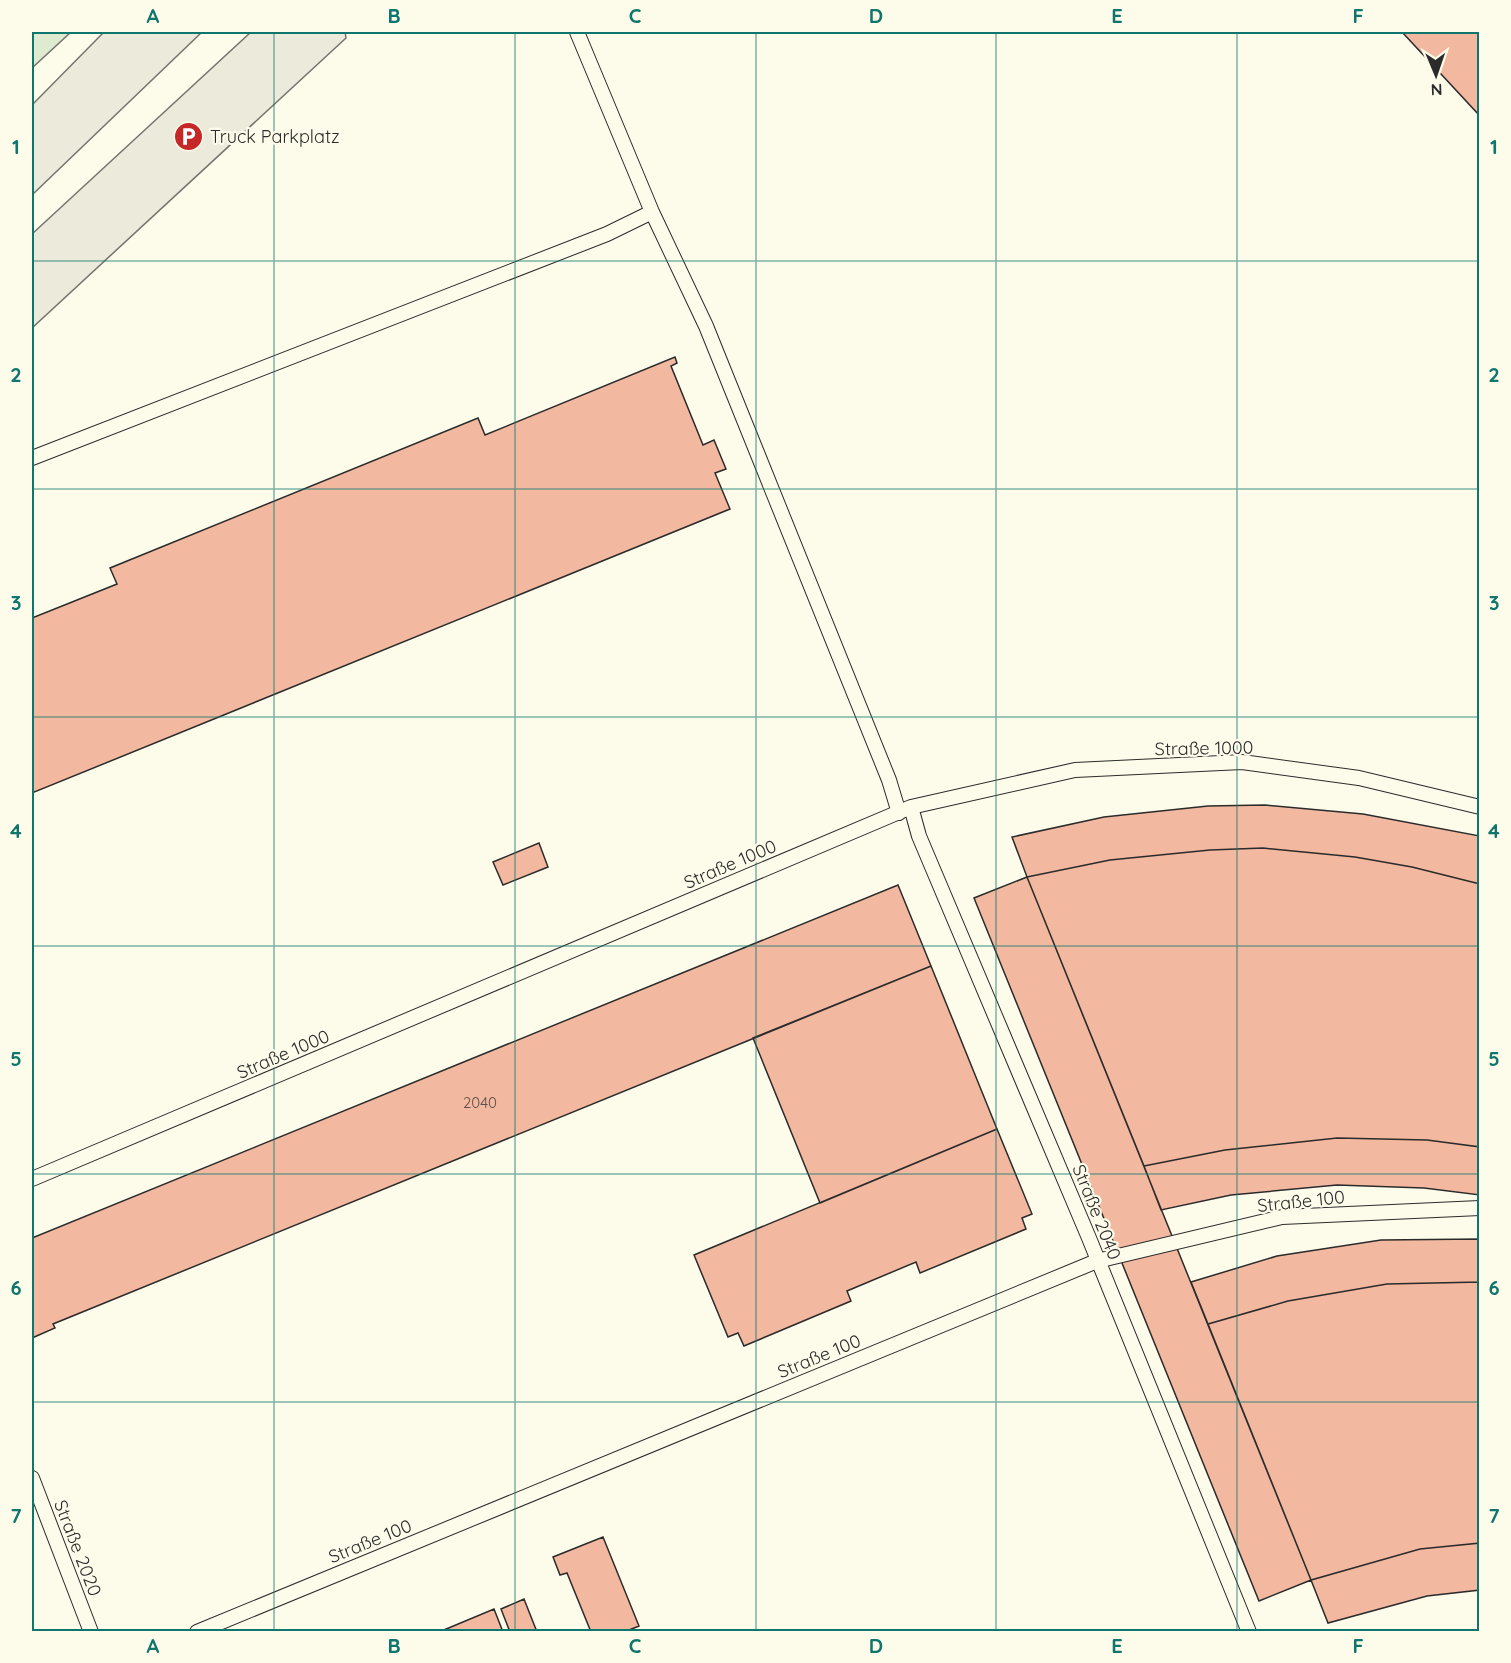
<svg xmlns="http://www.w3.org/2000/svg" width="1511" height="1663" font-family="Quicksand,sans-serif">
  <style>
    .green { fill: #deebd1; stroke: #74746e; stroke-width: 1.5 }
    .parking { fill: #eceadb; stroke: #74746e; stroke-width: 1.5 }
    .building { fill: #f2b8a0; stroke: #2b2b2b; stroke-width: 1.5 }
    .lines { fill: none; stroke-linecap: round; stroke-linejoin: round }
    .lane-casing { stroke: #2b2b2b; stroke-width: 16 }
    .lane { stroke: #fdfbea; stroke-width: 14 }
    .grid { fill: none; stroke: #0f766e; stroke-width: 1.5; stroke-opacity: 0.55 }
    .labels { text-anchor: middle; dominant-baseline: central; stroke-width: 4.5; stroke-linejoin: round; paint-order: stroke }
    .number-label { font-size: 15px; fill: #5d4e48 }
    .poi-label { font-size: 18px; fill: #2b2b2b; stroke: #fdfbea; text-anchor: start }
    .street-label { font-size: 18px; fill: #2b2b2b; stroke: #fdfbea }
    .neatline { fill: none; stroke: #0f766e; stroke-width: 2 }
    .grid-label { font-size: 20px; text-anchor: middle; font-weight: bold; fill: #0f766e }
  </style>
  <rect width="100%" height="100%" fill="#fdfbea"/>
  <path class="green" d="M 32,32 L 71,32 L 32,68 Z"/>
  <path class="parking" d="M 104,32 L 202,32 L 32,195 L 32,105 Z
    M 251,32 L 345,32 L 346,38 L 32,328 L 32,234 Z"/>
  <path class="building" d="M 1402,32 L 1480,32 L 1480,116 Z
    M 675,357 L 677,363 L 671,366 L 703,445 L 714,440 L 726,469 L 715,473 L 730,509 L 32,793 L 32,618 L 117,584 L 110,568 L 478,418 L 485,435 Z
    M 1265,805 L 1363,814 L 1480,836 L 1480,884 L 1412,867 L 1355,857 L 1263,848 L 1210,850 L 1110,860 L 1027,877 L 1012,837 L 1104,817 L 1208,806 Z
    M 539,843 L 548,867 L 503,885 L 493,862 Z
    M 1263,848 L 1355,857 L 1412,867 L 1480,884 L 1480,1147 L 1427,1140 L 1337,1138 L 1225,1150 L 1144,1166 L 1027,877 L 1110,860 L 1210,850 Z
    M 1027,877 L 1311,1580 L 1259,1601 L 974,898 Z
    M 898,885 L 931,966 L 53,1324 L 55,1328 L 32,1338 L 32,1238 Z
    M 931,966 L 997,1129 L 820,1203 L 753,1038 Z
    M 997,1129 L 1032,1214 L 1022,1218 L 1026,1229 L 920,1273 L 916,1262 L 847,1291 L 851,1301 L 744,1346 L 738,1333 L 728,1337 L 694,1255 Z
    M 1337,1138 L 1427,1140 L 1480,1147 L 1480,1195 L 1424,1188 L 1337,1185 L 1231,1195 L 1161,1210 L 1144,1166 L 1225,1150 Z
    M 1480,1239 L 1480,1282 L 1387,1284 L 1288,1301 L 1208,1324 L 1191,1282 L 1277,1256 L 1381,1240 Z
    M 1480,1282 L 1480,1543 L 1420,1549 L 1311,1580 L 1208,1324 L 1288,1301 L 1387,1284 Z
    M 603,1537 L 639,1626 L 624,1632 L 591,1632 L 567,1573 L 560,1575 L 553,1557 Z
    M 1480,1543 L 1480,1590 L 1427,1596 L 1328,1623 L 1311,1580 L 1420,1549 Z
    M 524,1599 L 537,1632 L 510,1632 L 501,1609 Z
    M 494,1609 L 503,1632 L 439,1632 Z"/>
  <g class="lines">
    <defs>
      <path id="lane" d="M 652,212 L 706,326 L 889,780 L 899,813
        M 32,458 L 607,234 L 652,212 L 577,32
        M 911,807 L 919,836 L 1089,1238 L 1249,1632
        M 32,1179 L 911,807 L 1075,770 L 1242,762 L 1359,778 L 1480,807
        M 32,1478 L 91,1632
        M 197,1632 L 1097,1261 L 1282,1217 L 1480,1208"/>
    </defs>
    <use href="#lane" class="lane-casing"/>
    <use href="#lane" class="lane"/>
  </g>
  <path class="grid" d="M 274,32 L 274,1632M 515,32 L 515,1632M 756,32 L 756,1632M 996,32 L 996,1632M 1237,32 L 1237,1632M 32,261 L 1480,261M 32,489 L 1480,489M 32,717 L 1480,717M 32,946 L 1480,946M 32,1174 L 1480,1174M 32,1402 L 1480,1402"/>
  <defs>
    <symbol id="parking-disc" viewBox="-11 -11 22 22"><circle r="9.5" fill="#c62828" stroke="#fdfbea"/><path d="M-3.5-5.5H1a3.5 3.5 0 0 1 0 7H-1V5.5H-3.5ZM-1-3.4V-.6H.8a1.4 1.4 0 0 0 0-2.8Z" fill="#fff"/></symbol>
  </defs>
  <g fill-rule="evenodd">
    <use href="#parking-disc" x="172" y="120" width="33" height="33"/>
  </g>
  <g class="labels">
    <g class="number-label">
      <text x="480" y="1102">2040</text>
    </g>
    <g class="poi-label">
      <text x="210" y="136">Truck Parkplatz</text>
    </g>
    <g class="street-label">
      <text transform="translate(1204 748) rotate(-1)">Straße 1000</text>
      <text transform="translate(730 864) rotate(-23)">Straße 1000</text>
      <text transform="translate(283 1054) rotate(-23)">Straße 1000</text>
      <text transform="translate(1301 1201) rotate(-6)">Straße 100</text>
      <text transform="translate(1097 1212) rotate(68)">Straße 2040</text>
      <text transform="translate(819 1356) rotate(-22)">Straße 100</text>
      <text transform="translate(370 1541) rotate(-22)">Straße 100</text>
      <text transform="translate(78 1548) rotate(69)">Straße 2020</text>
    </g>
  </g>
  <rect width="1511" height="1663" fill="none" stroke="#fdfbea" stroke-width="66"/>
  <g transform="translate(1436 75) rotate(178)" stroke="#fdfbea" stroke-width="4.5" paint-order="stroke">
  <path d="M0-4.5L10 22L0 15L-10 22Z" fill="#2b2b2b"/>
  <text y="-9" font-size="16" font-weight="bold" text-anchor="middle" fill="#2b2b2b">N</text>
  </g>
  <rect x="33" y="33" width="1445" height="1597" class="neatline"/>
  <g class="grid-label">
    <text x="153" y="23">A</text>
    <text x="394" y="23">B</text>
    <text x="635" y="23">C</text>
    <text x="876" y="23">D</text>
    <text x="1117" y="23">E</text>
    <text x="1358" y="23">F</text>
    <text x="16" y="154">1</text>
    <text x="1494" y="154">1</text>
    <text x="16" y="382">2</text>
    <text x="1494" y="382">2</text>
    <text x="16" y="610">3</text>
    <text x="1494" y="610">3</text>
    <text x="16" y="838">4</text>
    <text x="1494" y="838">4</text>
    <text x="16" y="1066">5</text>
    <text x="1494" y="1066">5</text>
    <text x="16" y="1295">6</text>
    <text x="1494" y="1295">6</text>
    <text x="16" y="1523">7</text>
    <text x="1494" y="1523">7</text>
    <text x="153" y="1653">A</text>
    <text x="394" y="1653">B</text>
    <text x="635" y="1653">C</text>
    <text x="876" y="1653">D</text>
    <text x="1117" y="1653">E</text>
    <text x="1358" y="1653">F</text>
  </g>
</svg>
